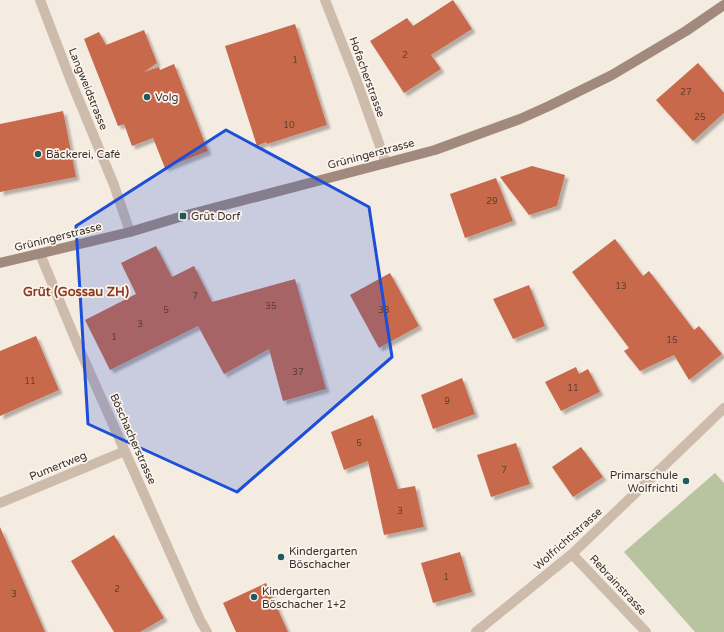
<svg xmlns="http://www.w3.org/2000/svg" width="724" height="632" font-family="'Varela Round',sans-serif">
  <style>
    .green { fill: #b8c4a0 }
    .building { fill: #c8694b; filter: url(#shadow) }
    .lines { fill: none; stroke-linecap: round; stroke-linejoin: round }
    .minor { stroke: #cdbbac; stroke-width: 10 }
    .secondary { stroke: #a18a7d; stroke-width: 10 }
    .marked { fill: #1d4ed8; fill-opacity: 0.2; stroke: #1d4ed8; stroke-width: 3; stroke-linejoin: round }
    .poi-dot { fill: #1f5a5e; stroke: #fbf5ee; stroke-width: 1.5 }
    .labels { text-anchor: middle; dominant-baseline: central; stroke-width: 3.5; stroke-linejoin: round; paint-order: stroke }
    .number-label { font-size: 9px; fill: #5e3e33 }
    .street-label { font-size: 11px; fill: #3b302b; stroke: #fbf5ee }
    .poi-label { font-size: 11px; fill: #3b302b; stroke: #fbf5ee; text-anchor: start }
    .quarter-label { font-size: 13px; font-weight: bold; fill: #8c3b22; stroke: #fbf5ee }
  </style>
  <defs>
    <filter id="shadow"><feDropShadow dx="3.5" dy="3.5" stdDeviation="1" flood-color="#0004"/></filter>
  </defs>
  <rect width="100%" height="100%" fill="#f4ebe1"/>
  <path class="green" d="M 715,473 L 724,483 L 724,632 L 695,632 L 624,552 Z"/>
  <path class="building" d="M 453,0 L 472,29 L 431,55 L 441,69 L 404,93 L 370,41 L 407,18 L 413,26 Z
    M 295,24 L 327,125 L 267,144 L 266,142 L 257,146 L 225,46 Z
    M 144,30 L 157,63 L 144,72 L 159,67 L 160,70 L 174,64 L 208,151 L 165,168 L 153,138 L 132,146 L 124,124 L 118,126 L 84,39 L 99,32 L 106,45 Z
    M 698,63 L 724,93 L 724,113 L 693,141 L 656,100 Z
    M 63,111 L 76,177 L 0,192 L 0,124 Z
    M 532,166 L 565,175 L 557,206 L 529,215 L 500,177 Z
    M 496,178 L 513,221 L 465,238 L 450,194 Z
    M 615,239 L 643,276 L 649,271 L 694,330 L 699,326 L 722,354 L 689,380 L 674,355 L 640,371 L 624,351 L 629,348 L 572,272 Z
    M 156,246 L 172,277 L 194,266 L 212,302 L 295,279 L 326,389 L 283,401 L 269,349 L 224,374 L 198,326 L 110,370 L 85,320 L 136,294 L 121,263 Z
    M 390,273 L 419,326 L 379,348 L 350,295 Z
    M 529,285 L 545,326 L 513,339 L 493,299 Z
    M 36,336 L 59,390 L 0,416 L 0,351 Z
    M 576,367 L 579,374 L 588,369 L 600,392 L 561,411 L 545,382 Z
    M 462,378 L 475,414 L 433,429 L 421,395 Z
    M 373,415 L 398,489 L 415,486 L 424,527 L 384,535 L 368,461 L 344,470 L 331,432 Z
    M 516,443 L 530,484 L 491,497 L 477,455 Z
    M 581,447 L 603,477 L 573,497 L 552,467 Z
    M 0,527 L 45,632 L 0,632 Z
    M 114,535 L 164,618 L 140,632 L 114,632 L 71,561 Z
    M 460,552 L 472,592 L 433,603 L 421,563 Z
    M 266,583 L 288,632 L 236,632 L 223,603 Z"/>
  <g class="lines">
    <path class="minor" d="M 40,0 L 71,81 L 114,185 L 130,232
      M 325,0 L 356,79 L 386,163
      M 40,254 L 79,348 L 200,620 L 207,632
      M 0,503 L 125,451
      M 572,554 L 646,632
      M 476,632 L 572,554 L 724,408"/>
    <path class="secondary" d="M 0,263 L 130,232 L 183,216 L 386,163 L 435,150 L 520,119 L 549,106 L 612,75 L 686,31 L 724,5"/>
  </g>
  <path class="marked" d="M 226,130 L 369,207 L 392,357 L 237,492 L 88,424 L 76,226 Z"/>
  <g class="poi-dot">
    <circle cx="147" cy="97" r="4"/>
    <circle cx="38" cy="154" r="4"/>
    <rect x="179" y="212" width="8" height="8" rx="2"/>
    <circle cx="686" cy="481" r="4"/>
    <circle cx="281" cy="557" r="4"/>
    <circle cx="254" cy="597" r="4"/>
  </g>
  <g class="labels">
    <g class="number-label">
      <text x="405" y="55">2</text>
      <text x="295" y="60">1</text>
      <text x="686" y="92">27</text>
      <text x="700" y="117">25</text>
      <text x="289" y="125">10</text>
      <text x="492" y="201">29</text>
      <text x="621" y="286">13</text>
      <text x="195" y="296">7</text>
      <text x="271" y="306">35</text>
      <text x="166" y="310">5</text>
      <text x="384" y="310">33</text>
      <text x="140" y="324">3</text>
      <text x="114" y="337">1</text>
      <text x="672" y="340">15</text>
      <text x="298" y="372">37</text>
      <text x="30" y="381">11</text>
      <text x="573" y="388">11</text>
      <text x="447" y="401">9</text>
      <text x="359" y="443">5</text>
      <text x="504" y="470">7</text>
      <text x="400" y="511">3</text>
      <text x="446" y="577">1</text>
      <text x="117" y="589">2</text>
      <text x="14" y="594">3</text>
    </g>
    <g class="street-label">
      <text transform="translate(367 77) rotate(70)">Hofacherstrasse</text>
      <text transform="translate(88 89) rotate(68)">Langweidstrasse</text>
      <text transform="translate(371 154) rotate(-15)">Grüningerstrasse</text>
      <text transform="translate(58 237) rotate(-14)">Grüningerstrasse</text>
      <text transform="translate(133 439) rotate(66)">Böschacherstrasse</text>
      <text transform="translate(58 466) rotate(-22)">Pumertweg</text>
      <text transform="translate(568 539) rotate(-42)">Wolfrichtistrasse</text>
      <text transform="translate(618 585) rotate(47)">Rebrainstrasse</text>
    </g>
    <g class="poi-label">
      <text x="155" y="97">Volg</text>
      <text x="46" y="154">Bäckerei, Café</text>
      <text x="191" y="216">Grüt Dorf</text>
      <text x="678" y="475" text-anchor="end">Primarschule<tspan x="678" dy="13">Wolfrichti</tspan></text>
      <text x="289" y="551">Kindergarten<tspan x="289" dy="13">Böschacher</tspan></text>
      <text x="262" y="591">Kindergarten<tspan x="262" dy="13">Böschacher 1+2</tspan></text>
    </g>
    <g class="quarter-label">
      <text x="76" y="292">Grüt (Gossau ZH)</text>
    </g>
  </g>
</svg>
